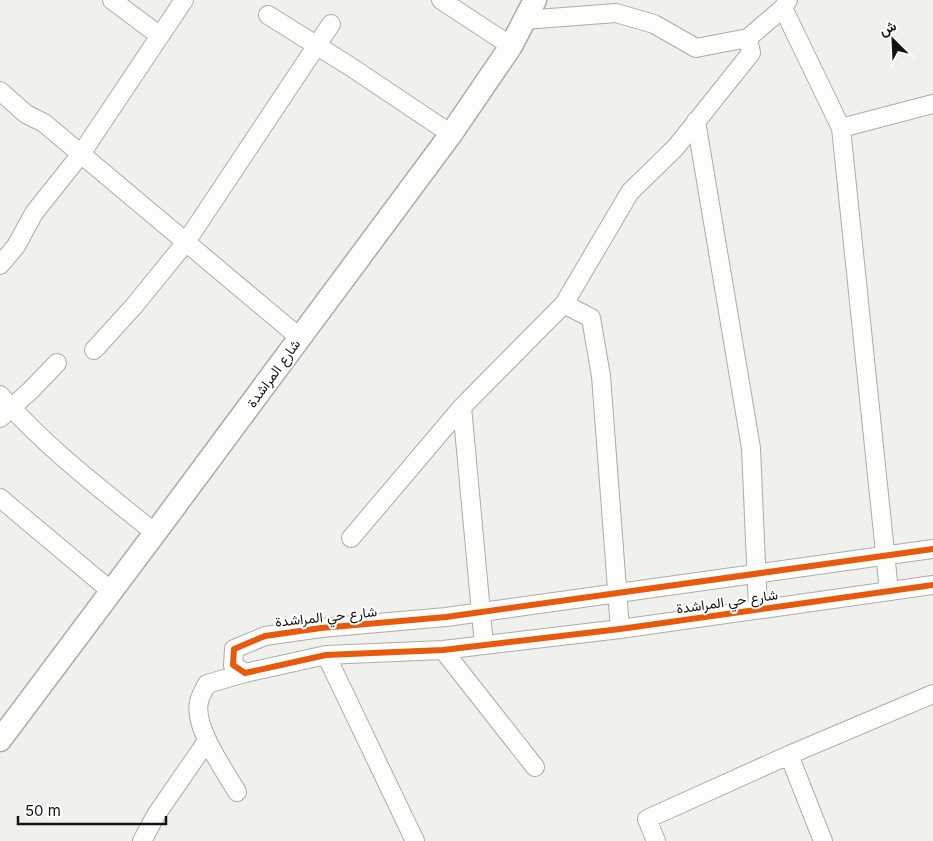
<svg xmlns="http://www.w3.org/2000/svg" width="933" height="841" font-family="Inter,Vazirmatn,sans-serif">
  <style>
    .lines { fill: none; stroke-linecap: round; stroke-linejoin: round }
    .minor-casing { stroke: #acacaa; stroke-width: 20 }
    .tertiary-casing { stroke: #acacaa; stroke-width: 25 }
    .minor { stroke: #fdfdfc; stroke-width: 18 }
    .tertiary { stroke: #fdfdfc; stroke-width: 22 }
    .cycleway-casing { stroke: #fff; stroke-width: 9 }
    .cycleway { stroke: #e8590c; stroke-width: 6 }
    .labels { text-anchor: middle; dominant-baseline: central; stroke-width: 4; stroke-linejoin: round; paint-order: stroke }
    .street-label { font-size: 14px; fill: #131311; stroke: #fff }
  </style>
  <rect width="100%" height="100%" fill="#f0f1ed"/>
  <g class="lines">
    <defs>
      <path id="minor" d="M 112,0 L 160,36
        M 441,0 L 511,46
        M 788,0 L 783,8 L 841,128 L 889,591
        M 268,15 L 351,67 L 451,134
        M 524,20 L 616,13 L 654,24 L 696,48 L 748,38 L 783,8
        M 0,91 L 26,114 L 44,123 L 299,337
        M 696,121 L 751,448 L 758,609
        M 841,128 L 933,104
        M 0,265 L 16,246 L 34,213 L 81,154 L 184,0
        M 564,304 L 591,318 L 601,376 L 620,629
        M 94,350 L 134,306 L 186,242 L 331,24
        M 0,395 C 45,447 102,490 155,533
        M 462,407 L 484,645
        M 0,418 L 30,391 L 57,363
        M 0,498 L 111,591
        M 351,538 L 462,407 L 564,304 L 630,192 L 676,147 L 751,53 L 748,38
        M 933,549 L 446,617 L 321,628 L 265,636 L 234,649 L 233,665 L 245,673 L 326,655 L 443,650 L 620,629 L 933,585
        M 443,650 L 535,767
        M 326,655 L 415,841
        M 789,755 L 823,841
        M 237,792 C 225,771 193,727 199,702 C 200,696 204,690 207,684 L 245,673
        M 142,841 L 156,815 L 207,741
        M 656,841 L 647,819 L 789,755 L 933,694"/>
      <path id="tertiary" d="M 0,740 L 155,533 L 451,134 L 511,46 L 535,0"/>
    </defs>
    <use href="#minor" class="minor-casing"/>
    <use href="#tertiary" class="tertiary-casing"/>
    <use href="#minor" class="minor"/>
    <use href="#tertiary" class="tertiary"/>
    <defs>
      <path id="cycleway" d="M 933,549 L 446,617 L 321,628 L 265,636 L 234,649 L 233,665 L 245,673 L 326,655 L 443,650 L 620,629 L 933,585"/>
    </defs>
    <use href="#cycleway" class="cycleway-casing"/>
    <use href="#cycleway" class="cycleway"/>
  </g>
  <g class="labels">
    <g class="street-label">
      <text transform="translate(273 373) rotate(-54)">شارع المراشدة</text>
      <text transform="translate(727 601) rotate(-8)">شارع حي المراشدة</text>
      <text transform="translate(326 616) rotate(-6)">شارع حي المراشدة</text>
    </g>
  </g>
  <g transform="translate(893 40) rotate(336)" stroke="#ffffff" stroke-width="4" paint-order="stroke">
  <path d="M0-4L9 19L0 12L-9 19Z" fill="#131311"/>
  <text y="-8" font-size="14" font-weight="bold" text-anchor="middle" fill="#131311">ش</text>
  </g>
  <path d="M18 816v8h148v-8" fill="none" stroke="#131311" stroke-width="2.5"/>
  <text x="25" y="816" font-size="15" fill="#131311" stroke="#ffffff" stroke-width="4" paint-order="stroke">50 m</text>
</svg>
